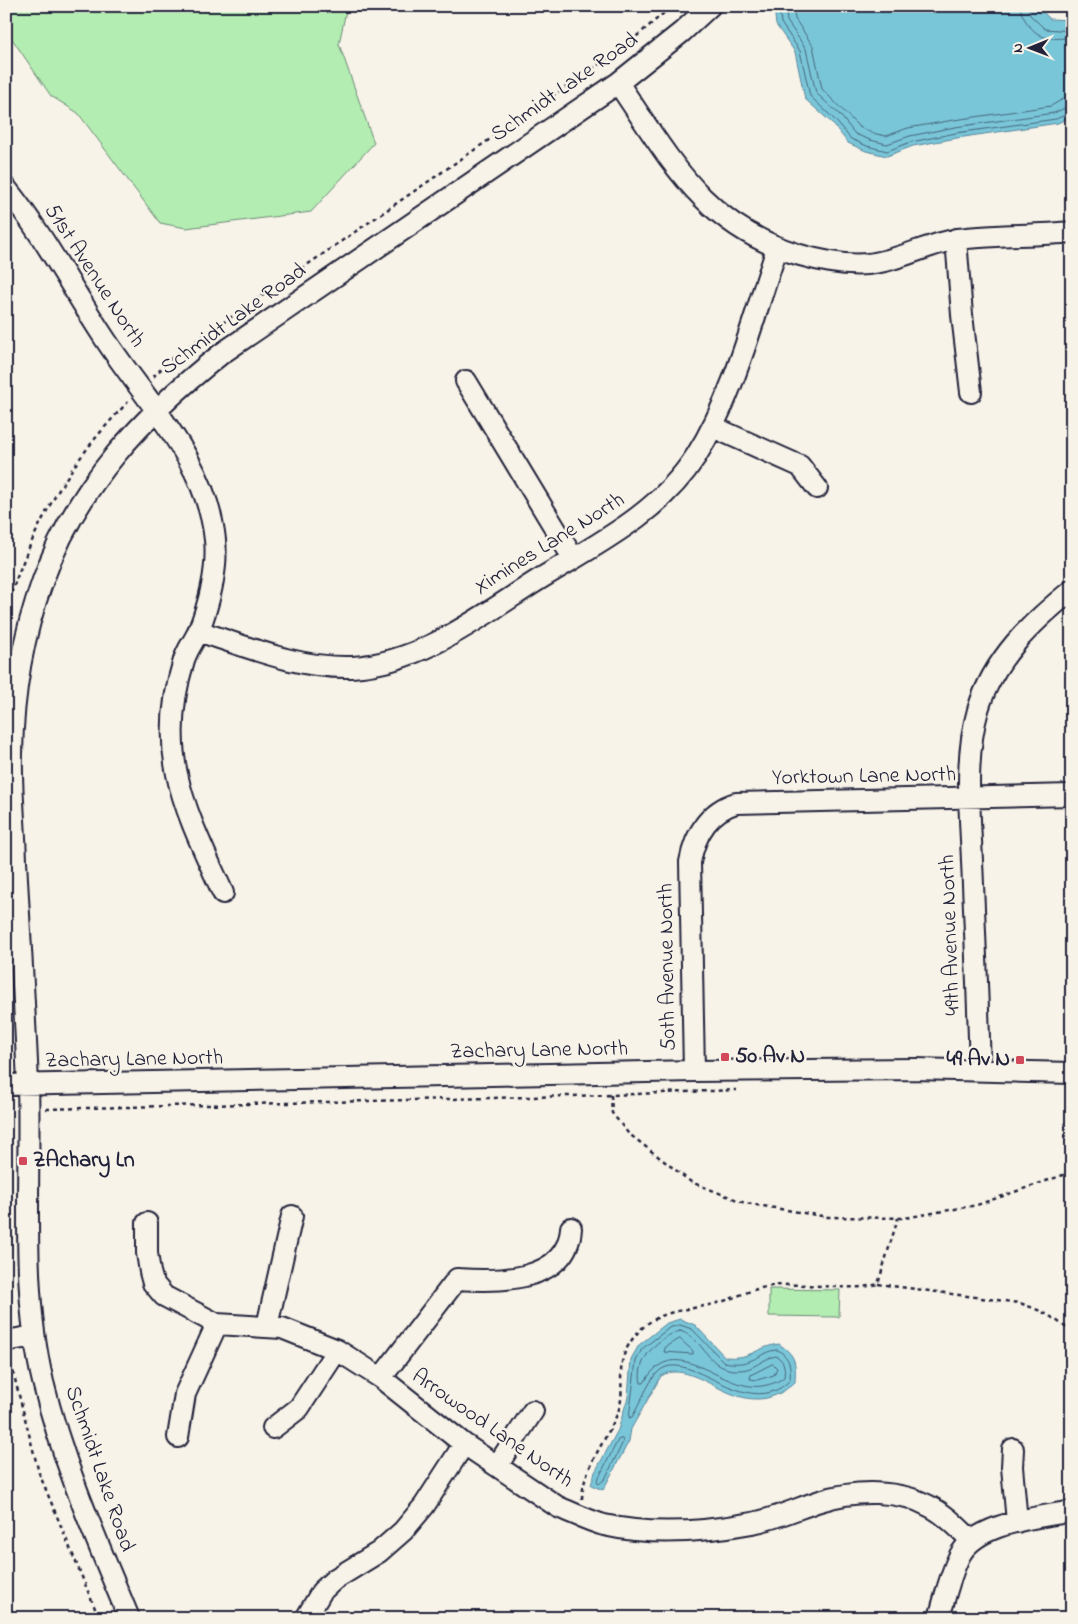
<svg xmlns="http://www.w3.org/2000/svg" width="1078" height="1624" font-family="'Indie Flower',sans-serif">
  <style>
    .green { fill: #b3edb1; stroke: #6a8876 }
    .water { fill: #7ac6d9; stroke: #57849a }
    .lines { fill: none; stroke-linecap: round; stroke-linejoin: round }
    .shore { stroke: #45647a; stroke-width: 1 }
    .minor-casing { stroke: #22223b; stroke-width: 24 }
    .path { stroke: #22223b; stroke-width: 2.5; stroke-dasharray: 4 4; stroke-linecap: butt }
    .minor { stroke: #f7f3e8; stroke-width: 20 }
    .poi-dot { fill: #d1495b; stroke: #f7f3e8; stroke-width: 2 }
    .labels { text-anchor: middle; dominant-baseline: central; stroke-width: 5; stroke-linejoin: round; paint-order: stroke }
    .street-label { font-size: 22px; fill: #22223b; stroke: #f7f3e8 }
    .poi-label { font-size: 22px; font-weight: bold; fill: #22223b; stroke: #f7f3e8; text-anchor: start }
  </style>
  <rect width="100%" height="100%" fill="#f7f3e8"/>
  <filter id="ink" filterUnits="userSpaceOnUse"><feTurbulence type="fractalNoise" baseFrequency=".02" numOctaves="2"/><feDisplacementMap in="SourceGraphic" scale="10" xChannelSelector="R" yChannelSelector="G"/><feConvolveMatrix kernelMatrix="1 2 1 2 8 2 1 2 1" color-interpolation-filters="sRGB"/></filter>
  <g filter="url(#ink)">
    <path class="green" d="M 6,6 L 347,6 L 339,44 L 374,143 L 311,212 L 186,228 L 160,223 L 78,113 L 51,96 L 6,30 Z
      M 769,1289 L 840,1290 L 839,1317 L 769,1316 Z"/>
    <path class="water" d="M 774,6 L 1037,6 L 1050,19 L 1072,20 L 1072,116 L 1058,123 L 957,138 L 913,146 L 887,156 L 866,151 L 848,143 L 832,123 L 805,99 L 795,52 L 776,25 Z
      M 680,1319 L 695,1325 L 725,1357 C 751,1360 756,1347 779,1344 C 796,1356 796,1362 795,1382 C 742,1432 698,1354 661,1376 L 631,1429 L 629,1441 L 603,1490 L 591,1485 L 595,1472 L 618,1430 L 628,1397 L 631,1359 L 639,1345 L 667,1323 Z"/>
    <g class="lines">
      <path class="shore" d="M 779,6 L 781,23 L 800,51 L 810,96 L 835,120 L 851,139 L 867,146 L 887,151 L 911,142 L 956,133 L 1056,119 L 1072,112
        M 785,6 L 787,21 L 806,49 L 816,93 L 840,115 L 855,134 L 870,140 L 887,144 L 910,136 L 955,127 L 1054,113 L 1072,105
        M 793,6 L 795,19 L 813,46 L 822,89 L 859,127 L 872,133 L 886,136 L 908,128 L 954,120 L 1051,106 L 1063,99 L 1072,98
        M 1020,6 C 1021,19 1035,36 1048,38 C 1055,39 1064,38 1072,38
        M 1028,6 L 1030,15 L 1045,29 L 1072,31
        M 680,1325 L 692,1329 L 724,1362 C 734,1364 743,1364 752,1360 C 762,1356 767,1350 778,1350 C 790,1358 791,1366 790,1380 C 747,1425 686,1342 657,1373 C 647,1384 640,1404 632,1417 L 629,1418 L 636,1361 L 642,1349 L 669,1328 Z
        M 680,1331 C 706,1338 706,1372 740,1370 C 754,1370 763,1358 776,1356 C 785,1361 785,1368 784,1377 C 778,1382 774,1383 767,1385 C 722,1397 677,1326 644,1383 L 641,1383 C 635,1360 659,1336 680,1331 Z
        M 680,1339 L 693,1351 L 693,1354 L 664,1352 L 665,1348 Z
        M 773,1364 L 777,1368 L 774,1375 L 757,1380 L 750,1379 L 751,1375 Z
        M 622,1439 L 623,1442 L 605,1479 L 599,1484 L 597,1481 L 618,1440 Z"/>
      <defs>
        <path id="minor" d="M 618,83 C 670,159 704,227 800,255 C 821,261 845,266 867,264 C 899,261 927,244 958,239 C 996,234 1034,236 1072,232
          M 6,188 C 44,235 72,289 105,339 C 147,403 207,461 215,540 C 218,569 209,605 198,632 C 194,641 187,650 184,660 C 155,754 185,809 223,893
          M 956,239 L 962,315 L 971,392
          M 466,381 L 573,558
          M 713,427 L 800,466 L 817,488
          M 198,631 C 248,647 299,669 352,667 C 422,663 481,616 538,580 C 595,545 658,515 696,456 C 735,394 753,318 777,249
          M 980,1070 C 978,1000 975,931 972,861 C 970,812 964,758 978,710 C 993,659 1032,622 1072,590
          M 694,1071 L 690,862 C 695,835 709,811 736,803 L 1072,795
          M 6,1085 L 694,1071 L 915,1069 L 1072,1073
          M 147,1223 L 147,1253 L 150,1272 L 153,1283 L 164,1296 L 217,1324 L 282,1328 L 337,1350 L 381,1378 L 464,1444 L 558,1507 C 573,1513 589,1521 604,1525 C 652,1536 704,1532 752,1523 C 775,1519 798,1508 820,1501 C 855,1490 899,1489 931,1507 C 947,1515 959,1529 972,1541
          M 267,1326 L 292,1216
          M 6,1341 L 34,1336
          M 381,1378 L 457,1279 C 496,1282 568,1283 571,1228
          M 273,1428 L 299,1408 L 337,1350
          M 178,1437 L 185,1394 L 217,1324
          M 1013,1449 L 1012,1467 L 1017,1522
          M 497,1466 L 533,1411
          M 129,1618 C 97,1541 63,1464 43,1382 C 20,1285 31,1183 28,1085 C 25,1010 20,936 16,861 C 15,825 11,788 12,753 C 13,694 23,635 43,580 C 77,485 144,415 221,354 L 618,83 L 682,32 L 710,6
          M 306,1618 L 322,1591 L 335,1579 L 379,1552 L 403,1531 L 424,1506 L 464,1444
          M 939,1618 C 945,1598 950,1574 960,1555 C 978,1522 1038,1518 1072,1511"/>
      </defs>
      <use href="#minor" class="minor-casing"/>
      <path class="path" d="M 153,377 L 173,357 L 624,47 L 672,6
        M 6,609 C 32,528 67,464 128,402
        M 611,1095 L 612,1113 L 628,1133 L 691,1182 L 745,1203 L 828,1217 L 905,1218 L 977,1205 L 1072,1172
        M 46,1109 L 611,1095 L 736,1090
        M 878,1284 L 1019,1303 C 1039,1309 1056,1318 1072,1333
        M 9,1356 L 39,1473 L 99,1618
        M 582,1499 C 583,1467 606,1442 618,1412 C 627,1388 614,1371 628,1346 C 652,1305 687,1313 724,1301 C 747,1293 758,1286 783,1285 C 814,1283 848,1292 878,1284 L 898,1218"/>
      <use href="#minor" class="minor"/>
    </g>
  </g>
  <g class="poi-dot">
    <rect x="720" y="1052" width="10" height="10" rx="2.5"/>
    <rect x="1015" y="1055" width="10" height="10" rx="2.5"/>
    <rect x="18" y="1156" width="10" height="10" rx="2.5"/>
  </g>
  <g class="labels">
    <g class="street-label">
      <text transform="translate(565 88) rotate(-35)">Schmidt Lake Road</text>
      <text transform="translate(94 276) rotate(57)">51st Avenue North</text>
      <text transform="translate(234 320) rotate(-36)">Schmidt Lake Road</text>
      <text transform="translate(550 544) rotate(-32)">Ximines Lane North</text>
      <text transform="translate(864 777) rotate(-1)">Yorktown Lane North</text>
      <text transform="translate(951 935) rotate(-92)">49th Avenue North</text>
      <text transform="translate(668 967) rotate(-91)">50th Avenue North</text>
      <text transform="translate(539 1051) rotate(-1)">Zachary Lane North</text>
      <text transform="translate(134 1060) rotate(-1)">Zachary Lane North</text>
      <text transform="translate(492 1429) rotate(35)">Arrowood Lane North</text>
      <text transform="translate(99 1469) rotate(71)">Schmidt Lake Road</text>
    </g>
    <g class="poi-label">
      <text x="735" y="1057">50 Av N</text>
      <text x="1010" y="1060" text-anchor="end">49 Av N</text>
      <text x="33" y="1161">ZAchary Ln</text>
    </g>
  </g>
  <rect width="1078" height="1624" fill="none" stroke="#f7f3e8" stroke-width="25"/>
  <rect x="12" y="12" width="1053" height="1599" fill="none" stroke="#22223b" stroke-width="2" filter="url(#ink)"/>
  <g transform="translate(1030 48) rotate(269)" stroke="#f7f3e8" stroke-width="4" paint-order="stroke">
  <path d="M0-4L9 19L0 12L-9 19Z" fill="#22223b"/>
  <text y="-8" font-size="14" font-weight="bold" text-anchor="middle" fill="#22223b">N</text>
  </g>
</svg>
